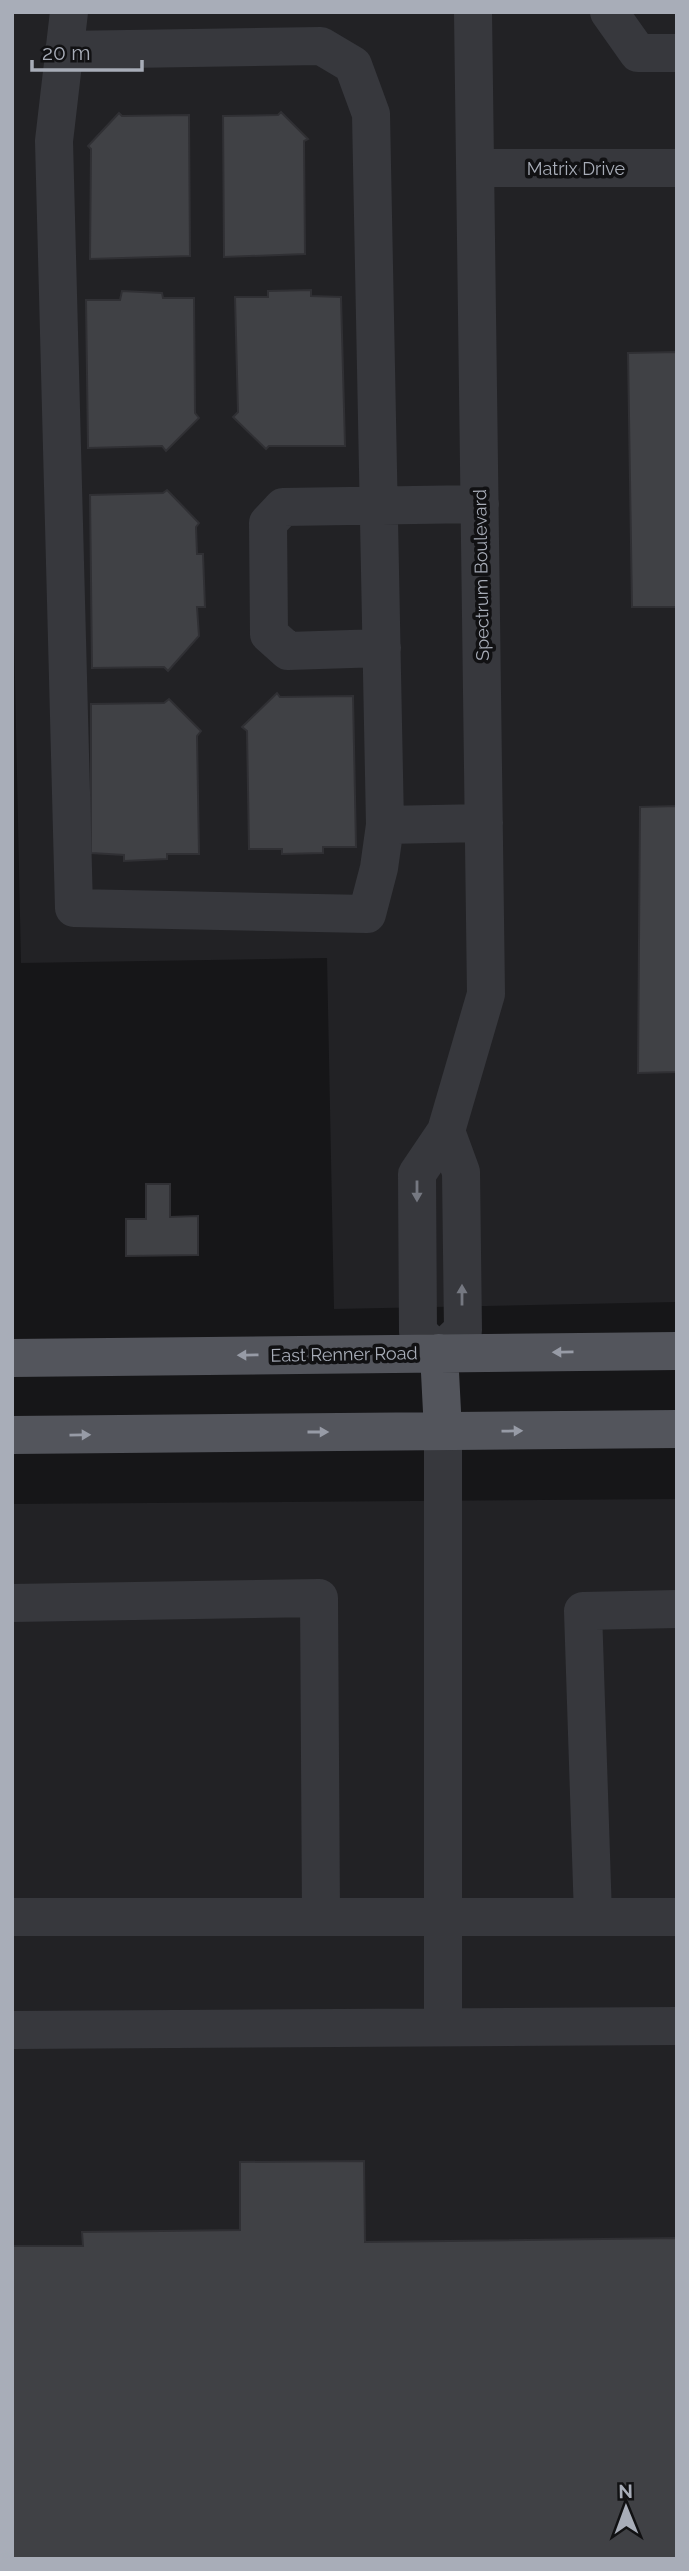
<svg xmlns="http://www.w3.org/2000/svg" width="689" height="2571" font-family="Raleway,sans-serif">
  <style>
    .built { fill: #222225 }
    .building { fill: #404145; stroke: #303034; stroke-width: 2 }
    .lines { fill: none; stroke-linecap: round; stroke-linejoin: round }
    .minor { stroke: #37383d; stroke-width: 38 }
    .major { stroke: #53555c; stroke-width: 38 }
    .oneway { fill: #757881 }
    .oneway2 { fill: #979ba6 }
    .labels { text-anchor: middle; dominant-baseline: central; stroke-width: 7; stroke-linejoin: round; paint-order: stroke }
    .street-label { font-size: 18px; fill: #a8adb8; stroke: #111113 }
  </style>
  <rect width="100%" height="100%" fill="#161618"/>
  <path class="built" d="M 12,12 L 677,12 L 677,1302 L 334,1309 L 327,958 L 21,963 L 12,538 Z
    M 677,1499 L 677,2559 L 12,2559 L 12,1504 Z"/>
  <path class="building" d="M 281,112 L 308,139 L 304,141 L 305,254 L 224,257 L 223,116 L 278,115 Z
    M 119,113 L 122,116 L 189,115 L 190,256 L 90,259 L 91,149 L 88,146 Z
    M 311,290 L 311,296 L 341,297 L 345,446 L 269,446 L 266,449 L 233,417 L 238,412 L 235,297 L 268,297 L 268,291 Z
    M 122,291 L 162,293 L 163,298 L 194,298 L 195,413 L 199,418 L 166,451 L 162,446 L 88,448 L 86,300 L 120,300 Z
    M 677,352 L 677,607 L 632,607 L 628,353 Z
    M 167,490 L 199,523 L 196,527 L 197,554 L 203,554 L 205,607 L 197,607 L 199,636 L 168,671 L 164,667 L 92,668 L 90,495 L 163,493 Z
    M 277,693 L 280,697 L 353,696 L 356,847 L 323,847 L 323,853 L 282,854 L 282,849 L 249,849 L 247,731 L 242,727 Z
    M 169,699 L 201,731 L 197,736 L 199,854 L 167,854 L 167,859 L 124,861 L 124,855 L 91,853 L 91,704 L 164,703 Z
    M 677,806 L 677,1072 L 638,1073 L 640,807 Z
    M 146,1184 L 170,1184 L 170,1217 L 198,1216 L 198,1255 L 126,1256 L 126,1219 L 146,1219 Z
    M 364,2161 L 365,2242 L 677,2238 L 677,2559 L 12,2559 L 12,2246 L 83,2246 L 82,2232 L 240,2230 L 240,2162 Z"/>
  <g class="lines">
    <path class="minor" d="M 69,12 L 54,141 L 74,908 L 367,914 L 379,868 L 385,825 L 484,823
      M 609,12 L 638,53 L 677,53
      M 64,50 L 321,46 L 353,65 L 371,114 L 385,825
      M 475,168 L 677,168
      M 382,648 L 288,651 L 269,634 L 268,523 L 283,507 L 480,504
      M 446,1131 L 461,1172 L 463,1330 L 439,1353 L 418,1332 L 417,1174 L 446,1131 L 486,994 L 473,12
      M 12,1603 L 319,1598 L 321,1916
      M 593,1916 L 583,1611 L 677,1609
      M 12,1917 L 677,1917
      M 443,2027 L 443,1431
      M 12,2030 L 677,2026"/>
    <path class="major" d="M 439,1353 L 443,1431
      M 12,1358 L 677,1351
      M 12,1435 L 677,1429"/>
  </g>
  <defs><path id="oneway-solid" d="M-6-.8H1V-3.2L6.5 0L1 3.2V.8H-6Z" transform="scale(1.75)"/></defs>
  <g class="oneway">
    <use href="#oneway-solid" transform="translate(417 1191) rotate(90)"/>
    <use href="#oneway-solid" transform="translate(462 1295) rotate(-90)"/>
  </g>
  <g class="oneway2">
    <use href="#oneway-solid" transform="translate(563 1352) rotate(179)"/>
    <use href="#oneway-solid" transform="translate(248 1355) rotate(179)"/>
    <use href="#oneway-solid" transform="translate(512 1431) rotate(-1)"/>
    <use href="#oneway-solid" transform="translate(318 1432)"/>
    <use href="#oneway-solid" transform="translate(80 1435) rotate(-1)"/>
  </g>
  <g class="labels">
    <g class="street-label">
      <text x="576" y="168">Matrix Drive</text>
      <text transform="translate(481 575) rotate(-91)">Spectrum Boulevard</text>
      <text transform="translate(344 1354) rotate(-1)">East Renner Road</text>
    </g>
  </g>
  <rect width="689" height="2571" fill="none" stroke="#a8adb8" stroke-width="28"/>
  <g transform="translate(626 2508) rotate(359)" stroke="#111113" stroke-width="5" paint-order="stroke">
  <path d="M0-5L12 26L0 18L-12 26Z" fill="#a8adb8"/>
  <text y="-10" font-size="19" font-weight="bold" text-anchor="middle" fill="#a8adb8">N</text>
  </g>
  <path d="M32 60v10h110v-10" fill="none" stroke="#a8adb8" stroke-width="3.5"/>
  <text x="42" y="60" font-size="21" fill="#a8adb8" stroke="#111113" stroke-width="5" paint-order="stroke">20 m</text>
</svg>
